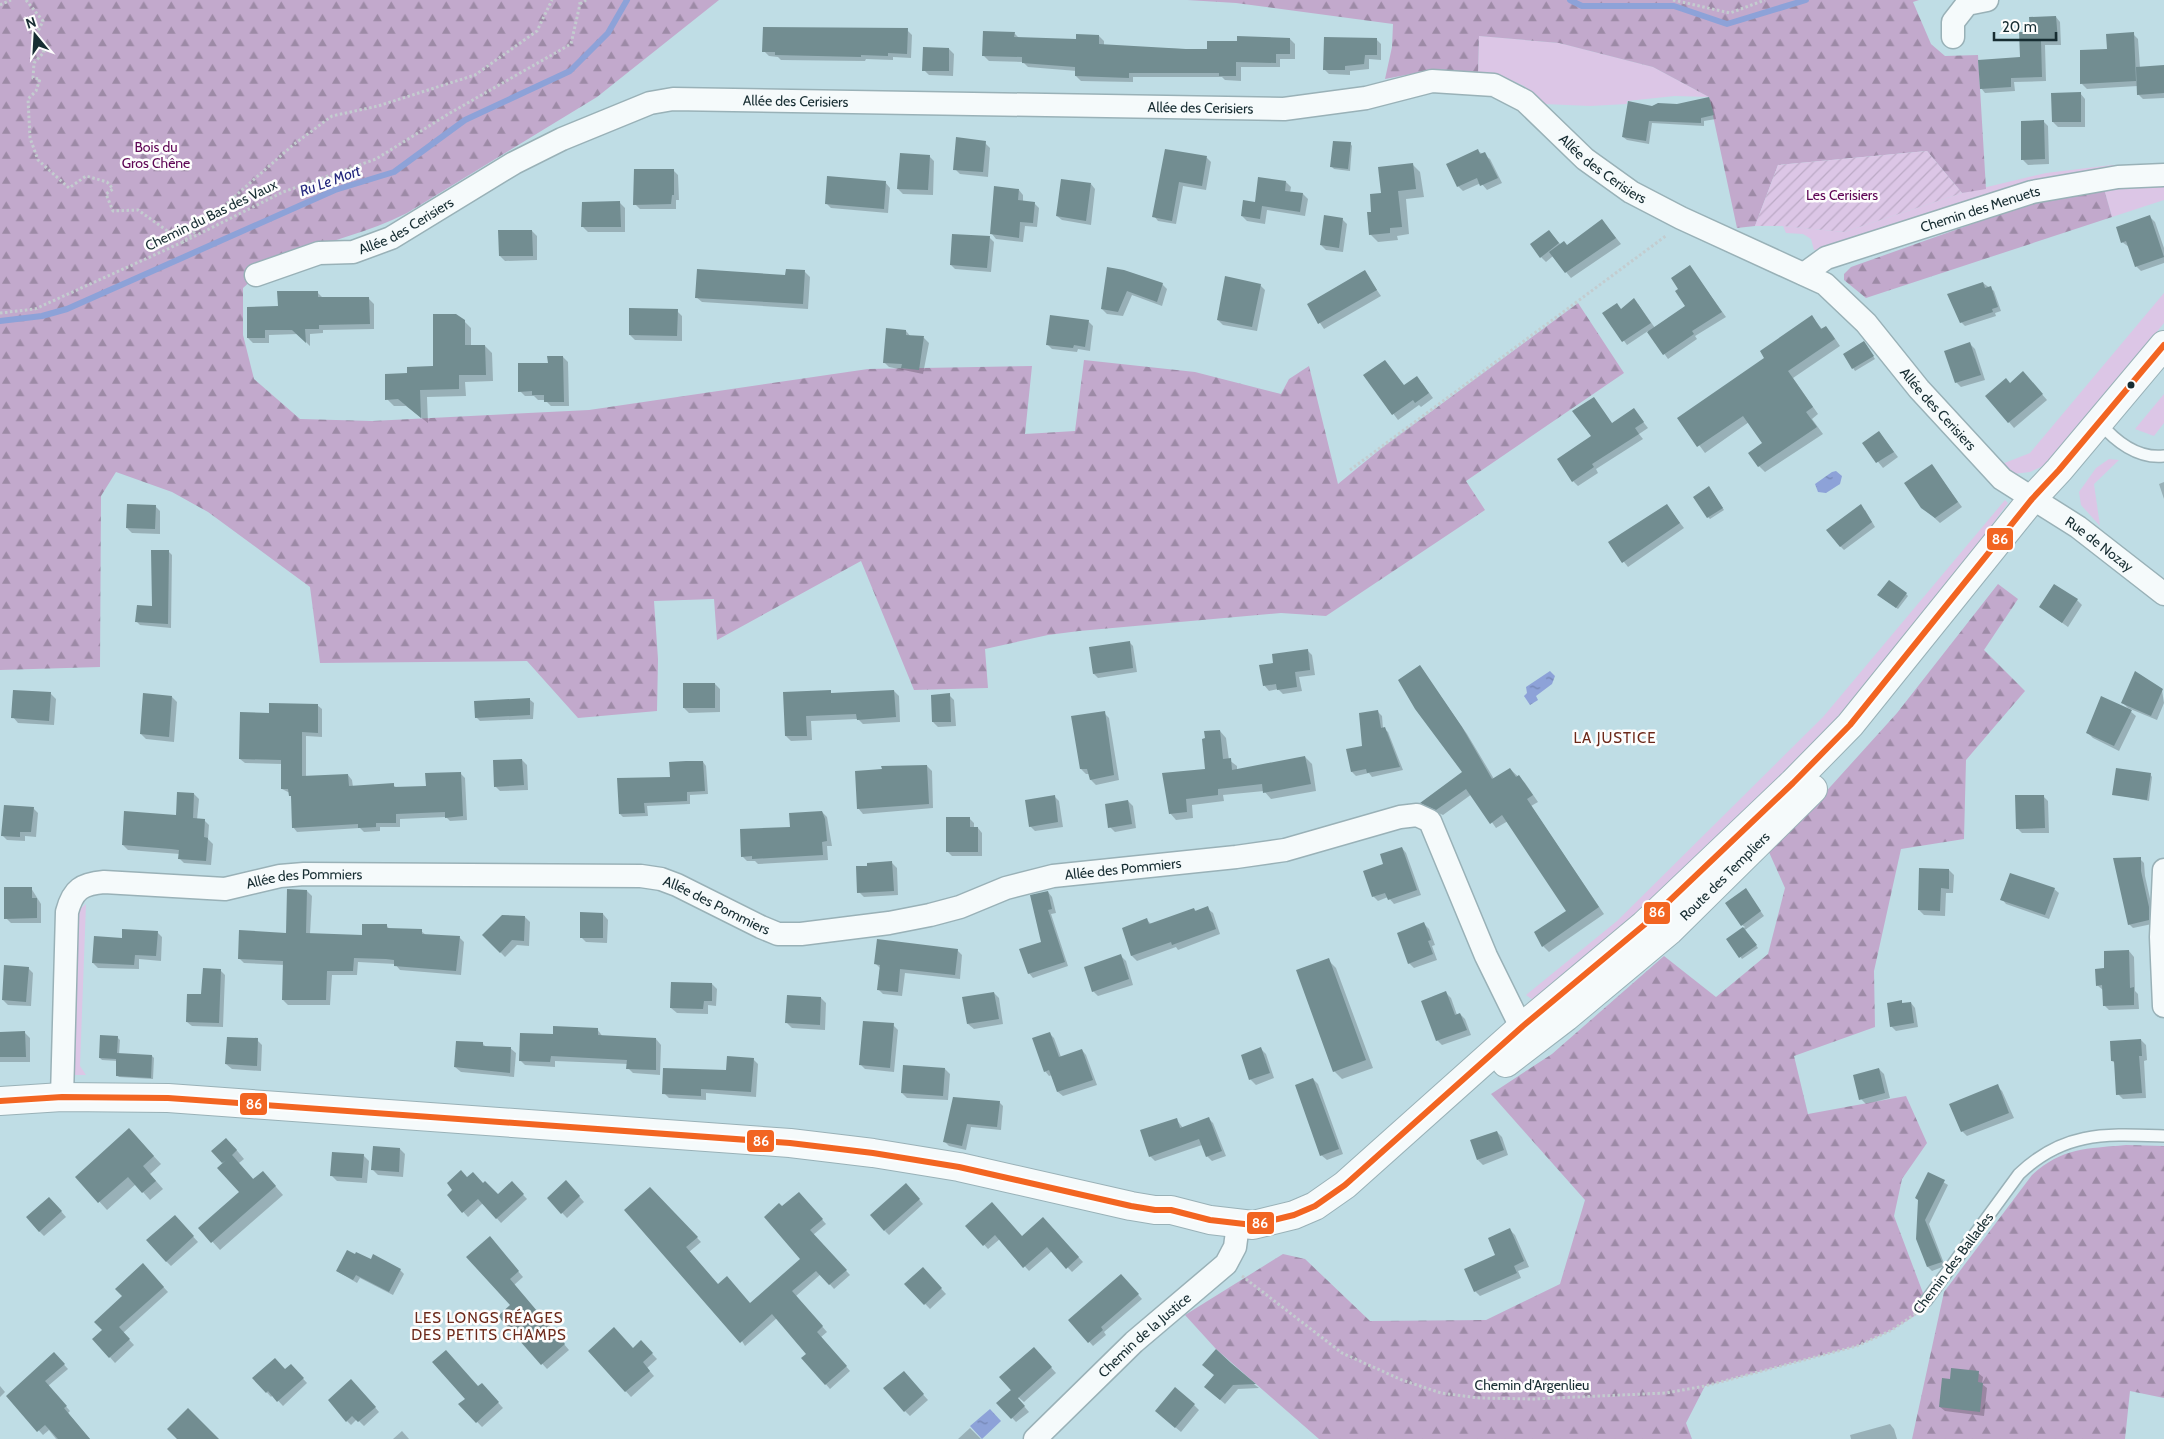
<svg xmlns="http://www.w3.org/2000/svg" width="2164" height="1439" font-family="Cabin,sans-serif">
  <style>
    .grass { fill: #dcc6e6 }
    .forest { fill: url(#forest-firs) }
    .garden { fill: url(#garden-furrows) }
    .water { fill: url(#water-ripples) }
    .shadow { fill: #0003 }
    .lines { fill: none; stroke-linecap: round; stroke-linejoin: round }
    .stream { stroke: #8da2d8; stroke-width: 6 }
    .building { fill: #728d91 }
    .service-casing { stroke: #99b1b7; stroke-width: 14 }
    .minor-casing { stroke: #99b1b7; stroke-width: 25 }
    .secondary-casing { stroke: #99b1b7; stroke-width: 30 }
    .path { stroke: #c3cccf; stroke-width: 3; stroke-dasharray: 2.5 2.5; stroke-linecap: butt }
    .service { stroke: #f5fafb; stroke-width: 11 }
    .minor { stroke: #f5fafb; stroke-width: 22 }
    .secondary { stroke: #f5fafb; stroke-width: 28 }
    .bus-1-casing { stroke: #fdfdfd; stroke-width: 10 }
    .bus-1 { stroke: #f26522; stroke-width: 6 }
    .bus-dot { fill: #172d32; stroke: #fdfdfd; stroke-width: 2 }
    .labels { text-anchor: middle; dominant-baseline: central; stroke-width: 5; stroke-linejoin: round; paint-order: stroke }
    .street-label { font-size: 14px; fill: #172d32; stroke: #fdfdfd }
    .park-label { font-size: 14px; fill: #5e0554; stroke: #fdfdfd }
    .water-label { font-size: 15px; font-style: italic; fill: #23267d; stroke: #fdfdfd }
    .neighbourhood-label { font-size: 15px; letter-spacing: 1px; fill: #6c291a; stroke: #fdfdfd }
    .line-badge { stroke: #fdfdfd; stroke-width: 2 }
    .badge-label { font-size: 14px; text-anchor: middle; font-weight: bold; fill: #fff }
  </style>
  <defs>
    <pattern id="forest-firs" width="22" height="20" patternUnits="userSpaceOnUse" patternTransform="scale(1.25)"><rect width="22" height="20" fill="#c2a9cc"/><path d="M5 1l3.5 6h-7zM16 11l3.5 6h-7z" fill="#9d8aa6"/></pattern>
    <pattern id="garden-furrows" width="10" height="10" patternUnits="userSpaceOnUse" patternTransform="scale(1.25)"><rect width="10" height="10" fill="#dcc6e6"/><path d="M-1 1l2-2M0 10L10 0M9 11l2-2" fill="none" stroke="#bcaac6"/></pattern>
    <pattern id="water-ripples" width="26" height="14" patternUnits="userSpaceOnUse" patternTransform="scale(1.25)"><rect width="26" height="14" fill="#8da2d8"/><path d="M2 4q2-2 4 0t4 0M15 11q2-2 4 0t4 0" fill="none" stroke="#7284b0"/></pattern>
  </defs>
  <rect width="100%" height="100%" fill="#bfdde5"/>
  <path class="grass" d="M 1479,36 L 1559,43 L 1653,67 L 1709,97 L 1675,96 L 1627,101 L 1627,104 L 1590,106 L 1544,104 L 1524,86 L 1497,74 L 1478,74 Z
    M 2112,165 L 2140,165 L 1840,247 L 1814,250 L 1811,239 L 1803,234 L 1786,233 L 1783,226 L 1844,232 L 1962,193 L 2046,173 Z
    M 2164,182 L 2164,200 L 2112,217 L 2104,189 Z
    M 2164,293 L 2164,323 L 2069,440 L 2048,464 L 2030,472 L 2013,474 L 2002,464 L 2030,453 Z
    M 2164,394 L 2164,423 L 2154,436 L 2135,429 Z
    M 2109,459 L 2119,460 L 2094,484 L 2100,526 L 2081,505 L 2079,492 L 2096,468 Z
    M 2005,500 L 2008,503 L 1961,567 L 1843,714 L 1701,859 L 1533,1000 L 1526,995 L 1617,921 L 1823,717 Z
    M 86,904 L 80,1066 L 86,1075 L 74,1075 L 72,1070 L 74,918 L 79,917 L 79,910 Z"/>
  <path class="forest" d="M 0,0 L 719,0 L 597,97 L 407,213 C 351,242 290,244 243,288 L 243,335 L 254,379 L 300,419 L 372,421 L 589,410 L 868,369 L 1032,366 L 1025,434 L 1075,431 L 1084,360 L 1195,372 L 1281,394 L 1289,379 L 1309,366 L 1338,484 L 1383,447 L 1578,303 L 1624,373 L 1466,481 L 1485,510 L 1326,616 L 1281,613 L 1079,631 L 1048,635 L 985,649 L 988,688 L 914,690 L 861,561 L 717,640 L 714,599 L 654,601 L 658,659 L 657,711 L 578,718 L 527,661 L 320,663 L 310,587 L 208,512 L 172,492 L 116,472 L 101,496 L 100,667 L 0,670 Z
    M 1187,0 L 1919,0 L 1913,2 L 1931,44 L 1945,56 L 1978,55 L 1986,189 L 1962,193 L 1927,151 L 1778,165 L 1755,226 L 1737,228 L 1709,97 L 1653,67 L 1559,43 L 1479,36 L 1478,74 L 1437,69 L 1385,79 L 1392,47 L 1393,24 L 1236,3 Z
    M 2104,189 L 2112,217 L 1866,298 L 1844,280 L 1844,274 L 1851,267 L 2031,203 Z
    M 1998,584 L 2018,599 L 1984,650 L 2025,691 L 1966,760 L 1964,839 L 1901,849 L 1874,971 L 1875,1027 L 1794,1056 L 1808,1114 L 1906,1096 L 1927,1143 L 1902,1179 L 1894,1216 L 1926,1301 L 1916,1315 L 1892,1330 L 1857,1346 L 1705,1386 L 1686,1423 L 1692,1439 L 1319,1439 L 1216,1349 L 1185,1315 L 1283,1254 L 1305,1259 L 1370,1321 L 1486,1320 L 1560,1284 L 1585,1200 L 1491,1094 L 1552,1054 L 1664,956 L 1716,997 L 1768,954 L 1785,888 L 1768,850 L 1803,817 L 1897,713 Z
    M 2126,1145 L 2164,1146 L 2164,1398 L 2130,1391 L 2125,1439 L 1912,1439 L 1944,1292 L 2032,1175 C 2063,1147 2086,1149 2126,1145 Z"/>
  <path class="garden" d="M 1927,151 L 1962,193 L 1844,232 L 1783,226 L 1755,226 L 1778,165 Z"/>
  <path class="water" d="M 1836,471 L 1842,476 L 1840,484 L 1826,493 L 1818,492 L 1815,484 L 1832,472 Z
    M 1550,671 L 1555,676 L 1552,684 L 1536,696 L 1538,700 L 1530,705 L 1524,696 L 1527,693 L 1526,687 Z
    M 990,1409 L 1001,1421 L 982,1439 L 970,1426 Z"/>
  <path class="shadow" d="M 2056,17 L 2060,22 L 2061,45 L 2045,45 L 2046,81 L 2014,82 L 2015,91 L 1985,93 L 1981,88 L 2021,59 L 2031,33 Z
    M 907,30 L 912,35 L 911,58 L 893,57 L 893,60 L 866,59 L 865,61 L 781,60 L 778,57 L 769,56 L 764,51 Z
    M 1014,33 L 1019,38 L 1077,40 L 1099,36 L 1104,41 L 1104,46 L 1208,50 L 1290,39 L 1295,44 L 1295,59 L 1280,59 L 1280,67 L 1241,67 L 1241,81 L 1225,80 L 1222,77 L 1133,77 L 1133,82 L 1081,81 L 1076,76 L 1077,71 L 1028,67 L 1023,62 L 989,61 L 984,56 Z
    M 2133,34 L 2138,39 L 2140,68 L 2164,66 L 2164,98 L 2143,99 L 2138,94 L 2138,86 L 2087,89 L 2082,84 L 2108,50 Z
    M 1376,39 L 1381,44 L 1381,60 L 1369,59 L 1369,69 L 1350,71 L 1350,75 L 1329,74 L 1324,69 Z
    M 949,49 L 954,54 L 953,76 L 929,75 L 924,70 Z
    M 2080,93 L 2085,99 L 2085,127 L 2058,127 L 2053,122 Z
    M 1709,98 L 1712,102 L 1716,119 L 1704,121 L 1704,126 L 1652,123 L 1649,144 L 1627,140 L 1623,137 L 1652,107 L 1677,105 Z
    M 2043,121 L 2048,126 L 2049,164 L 2028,165 L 2023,160 Z
    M 985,143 L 990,148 L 988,177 L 960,174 L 955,169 Z
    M 1350,143 L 1352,146 L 1350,171 L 1334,169 L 1332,167 Z
    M 1166,150 L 1207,158 L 1211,162 L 1206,190 L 1183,186 L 1176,224 L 1158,221 L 1154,216 Z
    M 1478,151 L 1490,159 L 1502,183 L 1487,190 L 1481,183 L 1463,191 L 1458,186 Z
    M 929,156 L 934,161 L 933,195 L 903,194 L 898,189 Z
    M 1412,164 L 1420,172 L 1424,197 L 1406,199 L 1409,234 L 1397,236 L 1398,240 L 1378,242 L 1370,234 L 1373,213 L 1382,194 Z
    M 673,170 L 678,175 L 679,200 L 676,200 L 676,209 L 640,209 L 635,204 Z
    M 885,182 L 890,188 L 888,213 L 831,208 L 826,203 Z
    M 1286,182 L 1291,187 L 1290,193 L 1303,194 L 1308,199 L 1305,216 L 1267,210 L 1265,224 L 1247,221 L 1242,216 L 1256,203 Z
    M 1091,184 L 1095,189 L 1091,225 L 1062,220 L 1057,216 Z
    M 1019,190 L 1023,195 L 1023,202 L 1034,203 L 1039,208 L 1037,227 L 1025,226 L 1023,242 L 996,239 L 992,234 Z
    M 620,203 L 625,208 L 625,232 L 588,232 L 583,227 Z
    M 2150,217 L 2155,222 L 2164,248 L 2164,263 L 2141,271 L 2136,266 L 2129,247 L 2122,242 Z
    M 1342,219 L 1347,224 L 1343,252 L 1326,250 L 1321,245 Z
    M 1602,220 L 1621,244 L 1571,278 L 1553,256 L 1546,262 L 1541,257 L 1549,231 L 1561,245 L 1568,246 Z
    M 532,231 L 537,236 L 537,260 L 505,261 L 500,256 Z
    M 989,237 L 994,242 L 991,272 L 955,269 L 951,265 Z
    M 1690,267 L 1726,317 L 1695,336 L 1697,339 L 1668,359 L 1648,331 L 1627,345 L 1604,313 L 1622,310 L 1638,304 L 1655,328 L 1687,306 Z
    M 1108,268 L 1162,284 L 1167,289 L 1162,306 L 1132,295 L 1123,316 L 1107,314 L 1102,309 Z
    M 1364,271 L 1381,296 L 1324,329 L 1308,305 Z
    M 805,272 L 810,277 L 808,309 L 702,302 L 696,297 Z
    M 1983,283 L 1994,291 L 2001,311 L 1995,313 L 1996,316 L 1965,326 L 1961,322 Z
    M 1260,285 L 1265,290 L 1257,331 L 1223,325 L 1218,320 Z
    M 317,292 L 322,297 L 368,298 L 374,304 L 374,329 L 323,330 L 323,333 L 310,334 L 310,346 L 298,334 L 269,335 L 269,343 L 253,343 L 248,338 L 279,308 Z
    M 677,311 L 682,316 L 682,341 L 635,340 L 630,335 Z
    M 1812,317 L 1822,329 L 1826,327 L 1832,334 L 1840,346 L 1793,378 L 1818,414 L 1812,419 L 1823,434 L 1765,472 L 1759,466 L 1764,444 L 1749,422 L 1705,453 L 1679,418 L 1766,358 Z
    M 464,321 L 471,328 L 471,346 L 485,346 L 492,353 L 493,381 L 465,382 L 466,396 L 427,397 L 428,423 L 406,406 L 394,406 L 387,399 L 409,374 L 435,368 Z
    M 1088,321 L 1093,326 L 1090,351 L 1078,349 L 1077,352 L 1052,349 L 1047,344 Z
    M 906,331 L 911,337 L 924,338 L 929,343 L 923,374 L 889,367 L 884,362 Z
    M 1970,344 L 1975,349 L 1985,380 L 1961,387 L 1956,382 Z
    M 1866,345 L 1875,359 L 1855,371 L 1844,354 Z
    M 563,357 L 568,362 L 569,406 L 551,406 L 545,400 L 538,400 L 534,396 L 525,396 L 520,391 L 549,364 Z
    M 1385,362 L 1404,386 L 1422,383 L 1433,398 L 1421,407 L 1419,405 L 1398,420 L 1365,376 Z
    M 2028,378 L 2047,400 L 2014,428 L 1987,396 Z
    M 1594,399 L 1612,424 L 1634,410 L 1648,428 L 1639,434 L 1643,439 L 1596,469 L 1598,473 L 1578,486 L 1573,481 L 1592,437 Z
    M 1879,432 L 1898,457 L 1883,468 L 1863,443 Z
    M 1931,465 L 1962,507 L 1940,523 L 1928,512 Z
    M 2164,482 L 2164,499 L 2159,484 Z
    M 1711,490 L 1724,510 L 1710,519 L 1708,517 Z
    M 155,506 L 160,511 L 160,534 L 132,533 L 127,528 Z
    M 1865,510 L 1875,527 L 1844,550 L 1840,546 Z
    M 1671,511 L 1684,528 L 1628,567 L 1609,543 Z
    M 168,551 L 172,555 L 171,628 L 140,625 L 136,621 L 153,607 Z
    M 1906,594 L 1908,596 L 1898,609 L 1881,597 Z
    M 2077,600 L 2082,605 L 2068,627 L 2040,607 Z
    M 1129,642 L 1133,646 L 1137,672 L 1098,678 L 1094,674 L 1090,648 Z
    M 1307,650 L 1312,655 L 1315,675 L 1299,677 L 1302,691 L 1283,694 L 1278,689 L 1269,691 L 1264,685 L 1274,664 Z
    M 1420,667 L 1467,734 L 1494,779 L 1510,769 L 1525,783 L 1538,802 L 1531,806 L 1604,914 L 1549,952 L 1543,946 L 1567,911 L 1508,821 L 1496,828 L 1472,794 L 1443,815 L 1427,808 L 1422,803 L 1463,773 Z
    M 715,684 L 720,689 L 720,712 L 689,713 L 684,708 Z
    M 2162,690 L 2164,703 L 2157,720 L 2128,708 L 2123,703 Z
    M 894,691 L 899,696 L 900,722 L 863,724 L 858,719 L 811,721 L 812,740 L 791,741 L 786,736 L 785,694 L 830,692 L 833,695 Z
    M 51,694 L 56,699 L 54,725 L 18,723 L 13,717 Z
    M 949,695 L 954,700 L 956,726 L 938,727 L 933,722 Z
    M 172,697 L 177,702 L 174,742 L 146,739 L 141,734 Z
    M 529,699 L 534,703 L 533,719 L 480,721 L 476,717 Z
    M 317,705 L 322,709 L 322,737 L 306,736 L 306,777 L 348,775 L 352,780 L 353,787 L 393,785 L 397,788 L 428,787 L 460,773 L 465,778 L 467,820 L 450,821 L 446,817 L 400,819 L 400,827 L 380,827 L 380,831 L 364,832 L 360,828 L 297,832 L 293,827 L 292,798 L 290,793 L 282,789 L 282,764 L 245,763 L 240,759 L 270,714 Z
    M 2130,711 L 2136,716 L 2119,751 L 2093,738 L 2088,733 Z
    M 1378,712 L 1382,716 L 1383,728 L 1388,732 L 1403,770 L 1372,777 L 1369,773 L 1356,776 L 1352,772 Z
    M 1104,713 L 1109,718 L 1119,780 L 1096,785 L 1091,780 L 1090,774 L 1086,774 L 1081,769 Z
    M 1220,731 L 1226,738 L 1229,760 L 1237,766 L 1237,770 L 1305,757 L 1312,764 L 1316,791 L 1271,799 L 1264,791 L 1223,795 L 1224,801 L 1192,805 L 1193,818 L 1176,820 L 1170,813 L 1206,770 Z
    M 522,760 L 527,765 L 528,790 L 500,791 L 495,786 Z
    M 703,762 L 706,766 L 708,794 L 690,795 L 690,804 L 647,806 L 648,816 L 623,817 L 620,814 L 672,778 Z
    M 927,766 L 932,771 L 933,808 L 863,814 L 858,808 Z
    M 2150,774 L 2152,777 L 2149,801 L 2113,794 Z
    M 194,794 L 199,799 L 197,820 L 204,820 L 209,825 L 208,839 L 213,844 L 211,865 L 184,863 L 179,858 L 180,854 L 128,850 L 123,845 L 177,816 Z
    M 1054,796 L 1059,801 L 1063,827 L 1035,831 L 1030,826 Z
    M 2043,796 L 2048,801 L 2049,833 L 2022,833 L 2017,828 Z
    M 1128,801 L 1133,806 L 1136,828 L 1115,832 L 1110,827 Z
    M 33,808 L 38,813 L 36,837 L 25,836 L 25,841 L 7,840 L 2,835 Z
    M 822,812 L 827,817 L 832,846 L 827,846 L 828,860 L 758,864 L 755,861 L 747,861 L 742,856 Z
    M 969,818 L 974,823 L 974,828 L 978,828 L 982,833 L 982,856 L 952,856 L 947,851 Z
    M 1402,848 L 1406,853 L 1421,895 L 1394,904 L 1388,897 L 1378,901 L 1373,896 L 1385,865 Z
    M 2140,859 L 2144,863 L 2145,876 L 2153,912 L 2152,924 L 2133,928 L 2129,924 Z
    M 892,863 L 897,868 L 898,895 L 864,897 L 859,892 Z
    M 1949,870 L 1954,875 L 1953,893 L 1946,893 L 1945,916 L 1924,915 L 1919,910 Z
    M 31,888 L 41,904 L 41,923 L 11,923 L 6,918 Z
    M 2054,889 L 2059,893 L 2049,919 L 2006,904 L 2002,899 Z
    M 1746,890 L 1764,916 L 1745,930 L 1758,948 L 1742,959 L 1728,939 L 1745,927 L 1742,925 Z
    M 307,891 L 312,896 L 310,934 L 363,936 L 387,926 L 390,930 L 421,931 L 426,935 L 459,937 L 464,942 L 461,975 L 400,970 L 395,964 L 358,962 L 357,975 L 332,975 L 330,1005 L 288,1005 L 283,1000 L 285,965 L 244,963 L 239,958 L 288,934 Z
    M 1048,892 L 1052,897 L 1056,913 L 1051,914 L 1068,966 L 1033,978 L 1029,973 L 1042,943 Z
    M 1207,908 L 1213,913 L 1220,934 L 1178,950 L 1176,947 L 1137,961 L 1132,956 L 1124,928 L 1147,920 L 1151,924 L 1194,909 L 1197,912 Z
    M 603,914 L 608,920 L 607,943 L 586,942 L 581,937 Z
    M 525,917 L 530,922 L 529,946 L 517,945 L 505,957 L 484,935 Z
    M 1424,924 L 1429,929 L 1435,945 L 1432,946 L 1437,960 L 1414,968 L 1409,963 Z
    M 157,932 L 162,937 L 161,961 L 139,959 L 139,969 L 98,968 L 93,963 L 123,939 Z
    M 957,950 L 962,955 L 960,979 L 905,973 L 902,996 L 883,994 L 878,989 L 880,968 L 876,964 Z
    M 2129,951 L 2134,957 L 2135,991 L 2138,994 L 2139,1009 L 2109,1010 L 2104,1005 L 2103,990 L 2097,985 L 2106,969 Z
    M 1121,956 L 1126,961 L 1133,985 L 1098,996 L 1093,991 Z
    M 1328,960 L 1336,968 L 1373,1068 L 1342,1079 L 1334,1071 Z
    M 28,968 L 33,973 L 31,1006 L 8,1005 L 3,1000 Z
    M 220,970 L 225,975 L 223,1027 L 192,1026 L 187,1022 Z
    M 712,984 L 717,989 L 716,1006 L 708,1005 L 708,1014 L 677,1013 L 671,1008 Z
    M 994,993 L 999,998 L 1003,1024 L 974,1029 L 968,1024 Z
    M 1446,993 L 1451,998 L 1457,1015 L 1460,1014 L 1465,1019 L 1471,1035 L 1442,1045 L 1437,1040 Z
    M 821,998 L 826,1003 L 825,1030 L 792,1028 L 786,1022 Z
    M 1901,1002 L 1904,1004 L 1911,1003 L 1915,1008 L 1918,1027 L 1896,1031 L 1891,1026 Z
    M 893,1025 L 898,1030 L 894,1072 L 865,1069 L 860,1064 Z
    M 597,1029 L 603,1037 L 656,1039 L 661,1045 L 660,1075 L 633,1073 L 628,1068 L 628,1064 L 555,1061 L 555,1067 L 525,1065 L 520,1060 L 554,1035 Z
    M 0,1033 L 25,1033 L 30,1038 L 30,1062 L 0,1062 Z
    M 1049,1033 L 1054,1038 L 1061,1057 L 1082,1050 L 1086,1055 L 1097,1085 L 1063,1096 L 1058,1092 L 1052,1075 L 1049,1076 L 1045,1071 Z
    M 117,1037 L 120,1040 L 119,1055 L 152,1056 L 154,1058 L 153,1079 L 119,1077 L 117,1075 L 118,1061 L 102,1060 L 100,1058 Z
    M 257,1040 L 262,1045 L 261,1071 L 232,1069 L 226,1064 Z
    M 2141,1040 L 2146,1045 L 2147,1060 L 2144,1061 L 2146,1098 L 2123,1099 L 2118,1094 L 2116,1064 L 2112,1061 Z
    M 482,1043 L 486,1047 L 510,1048 L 516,1053 L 514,1077 L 461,1072 L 455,1067 Z
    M 1261,1049 L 1266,1054 L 1274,1078 L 1256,1085 L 1250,1079 Z
    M 753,1059 L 758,1064 L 756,1097 L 706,1093 L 706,1100 L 669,1098 L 664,1093 L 727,1072 Z
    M 945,1069 L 950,1074 L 948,1100 L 907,1098 L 902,1093 Z
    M 1879,1069 L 1884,1074 L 1890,1098 L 1866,1104 L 1861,1099 Z
    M 1313,1079 L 1318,1084 L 1343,1154 L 1327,1160 L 1321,1155 Z
    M 1997,1086 L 2002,1091 L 2014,1118 L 1967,1136 L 1962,1131 Z
    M 954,1098 L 999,1102 L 1003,1106 L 1001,1130 L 971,1127 L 966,1150 L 949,1146 L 945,1142 Z
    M 1208,1118 L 1213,1123 L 1226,1156 L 1212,1161 L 1207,1156 L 1202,1145 L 1155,1161 L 1150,1156 L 1176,1119 L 1183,1128 Z
    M 1497,1132 L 1502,1137 L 1508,1155 L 1483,1165 L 1478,1160 Z
    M 137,1138 L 161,1164 L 150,1174 L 163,1189 L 150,1200 L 136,1184 L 107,1210 L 77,1177 Z
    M 234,1147 L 244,1159 L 239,1163 L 254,1180 L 270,1180 L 283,1195 L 220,1250 L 200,1228 L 240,1192 L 224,1164 L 213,1151 Z
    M 400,1149 L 405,1154 L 403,1177 L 378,1175 L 373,1170 Z
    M 363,1155 L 369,1161 L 367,1183 L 337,1181 L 332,1176 Z
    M 1928,1173 L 1948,1185 L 1929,1224 L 1945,1266 L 1932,1271 L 1928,1267 L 1917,1238 Z
    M 468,1179 L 483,1184 L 498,1195 L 512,1183 L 527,1199 L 501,1223 L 483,1203 L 468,1217 L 448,1195 Z
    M 571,1187 L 584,1202 L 567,1218 L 548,1198 Z
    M 650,1188 L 701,1242 L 689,1252 L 719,1286 L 750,1305 L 802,1259 L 782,1208 L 803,1198 L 826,1224 L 813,1235 L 850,1275 L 834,1289 L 821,1274 L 796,1296 L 827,1332 L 821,1337 L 850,1371 L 830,1389 L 803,1358 L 808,1354 L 777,1318 L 745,1346 Z
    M 910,1189 L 923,1204 L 889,1235 L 885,1231 Z
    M 54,1203 L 66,1217 L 44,1236 L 39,1231 Z
    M 180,1222 L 198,1242 L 171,1266 L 166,1261 Z
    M 1047,1223 L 1083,1262 L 1072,1272 L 1052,1251 L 1029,1271 L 1000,1239 L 988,1249 L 967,1226 L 1022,1237 Z
    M 1510,1230 L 1515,1235 L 1529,1267 L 1518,1271 L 1521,1278 L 1480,1296 L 1475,1291 Z
    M 494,1243 L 523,1277 L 514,1285 L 569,1350 L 547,1369 L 499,1316 L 512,1305 Z
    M 355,1256 L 400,1270 L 404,1274 L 393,1295 L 360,1278 L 357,1283 L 337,1271 Z
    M 923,1269 L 946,1294 L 930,1309 L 906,1284 Z
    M 148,1270 L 168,1292 L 123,1333 L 134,1345 L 115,1363 L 94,1339 L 103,1330 L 123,1296 Z
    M 1125,1280 L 1142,1299 L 1104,1332 L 1106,1335 L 1093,1346 L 1070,1320 Z
    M 641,1342 L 657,1359 L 647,1368 L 654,1376 L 631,1397 L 590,1351 L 633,1349 Z
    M 1216,1351 L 1255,1385 L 1259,1388 L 1238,1389 L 1225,1404 L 1211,1392 L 1216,1375 Z
    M 1039,1354 L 1056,1373 L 1024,1402 L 1018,1397 L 1017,1398 L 1029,1412 L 1016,1422 L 998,1403 L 1011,1392 Z
    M 58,1358 L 68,1369 L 48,1386 L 70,1411 L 68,1413 L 90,1439 L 56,1439 L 49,1430 L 43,1435 L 7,1396 Z
    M 295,1370 L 307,1383 L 283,1406 L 273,1395 L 271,1397 L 254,1378 Z
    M 1978,1373 L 1983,1377 L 1982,1384 L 1987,1388 L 1984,1416 L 1945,1411 L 1940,1407 L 1951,1380 Z
    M 908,1378 L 928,1400 L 910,1416 L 905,1411 Z
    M 356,1385 L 379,1412 L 364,1426 L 357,1419 L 351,1425 L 347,1421 Z
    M 482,1385 L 503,1408 L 482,1427 L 460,1404 Z
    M 0,1386 L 5,1392 L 0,1397 Z
    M 1194,1405 L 1199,1410 L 1181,1432 L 1162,1416 Z
    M 1890,1424 L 1894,1429 L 1897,1439 L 1851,1439 L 1850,1435 Z
    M 970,1428 L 981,1439 L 958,1439 Z
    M 402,1431 L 409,1439 L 393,1439 Z"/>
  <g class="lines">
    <path class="stream" d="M 1570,0 L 1582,6 L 1674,6 L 1727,24 L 1806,0
      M 0,321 L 42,316 L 67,309 L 335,190 L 394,172 L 465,120 L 570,71 L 608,33 L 627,0"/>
  </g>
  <path class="building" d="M 2056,16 L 2058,41 L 2041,41 L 2042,77 L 2011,78 L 2011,87 L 1980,89 L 1978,60 L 2020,57 L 2019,32 L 2030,32 L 2029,17 Z
    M 763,27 L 908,28 L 907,54 L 888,53 L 888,56 L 861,55 L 861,57 L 775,55 L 775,52 L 762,52 Z
    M 983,31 L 1015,32 L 1014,37 L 1076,39 L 1076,34 L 1099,35 L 1099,44 L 1186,49 L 1207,49 L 1207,41 L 1237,41 L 1237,36 L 1290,38 L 1290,54 L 1276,54 L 1276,63 L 1236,62 L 1236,76 L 1219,76 L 1219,73 L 1129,73 L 1129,78 L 1075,76 L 1075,67 L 1022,63 L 1022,57 L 982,56 Z
    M 2134,32 L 2136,81 L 2080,84 L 2080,50 L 2107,49 L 2106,34 Z
    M 1324,37 L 1377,38 L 1377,55 L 1365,55 L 1364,64 L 1345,66 L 1345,70 L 1323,70 Z
    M 923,47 L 949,48 L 949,71 L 922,71 Z
    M 2164,65 L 2164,93 L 2137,95 L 2136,67 Z
    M 2081,92 L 2081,122 L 2052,122 L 2051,93 Z
    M 1709,97 L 1714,115 L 1701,118 L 1701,123 L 1649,121 L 1646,141 L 1622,137 L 1628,101 L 1652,106 L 1658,103 L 1677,104 Z
    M 2044,120 L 2045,159 L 2021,160 L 2021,121 Z
    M 956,137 L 986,141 L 983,172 L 953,170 Z
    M 1333,141 L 1351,142 L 1348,169 L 1330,167 Z
    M 1165,149 L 1207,156 L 1202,186 L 1179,182 L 1172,221 L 1152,217 Z
    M 1478,149 L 1480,154 L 1485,152 L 1498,178 L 1480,186 L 1477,178 L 1457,187 L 1446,164 Z
    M 900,153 L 930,155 L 928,190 L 897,189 Z
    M 1413,163 L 1416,189 L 1398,191 L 1402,227 L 1390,228 L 1390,233 L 1369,235 L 1367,212 L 1371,212 L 1370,194 L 1381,193 L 1378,167 Z
    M 634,169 L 674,169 L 674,195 L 672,195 L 671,204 L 633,205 Z
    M 827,176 L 886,181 L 884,209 L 825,204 Z
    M 1258,177 L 1286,181 L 1285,191 L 1303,193 L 1300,212 L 1262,206 L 1260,219 L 1241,216 L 1243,200 L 1255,202 Z
    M 1061,179 L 1091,183 L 1086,221 L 1056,216 Z
    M 994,186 L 1019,189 L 1018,200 L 1035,202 L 1033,223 L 1020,222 L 1019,238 L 990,234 Z
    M 620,201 L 621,227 L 581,227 L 582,202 Z
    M 1324,215 L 1343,218 L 1339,248 L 1320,245 Z
    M 2150,215 L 2164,257 L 2135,267 L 2126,241 L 2121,243 L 2116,227 Z
    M 1602,219 L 1616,238 L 1565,273 L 1549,252 L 1564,241 L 1567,245 Z
    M 498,230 L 532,230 L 533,256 L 499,256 Z
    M 1549,230 L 1559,243 L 1540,258 L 1530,244 Z
    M 952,234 L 990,236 L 987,268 L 950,265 Z
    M 1690,265 L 1722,312 L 1692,331 L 1694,334 L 1663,355 L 1647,332 L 1685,306 L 1675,291 L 1678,289 L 1671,278 Z
    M 1107,267 L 1124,270 L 1163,283 L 1157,302 L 1127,291 L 1118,312 L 1101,309 Z
    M 697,269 L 785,275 L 786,269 L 805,270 L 803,304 L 695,298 Z
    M 1365,270 L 1377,290 L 1318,324 L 1307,304 Z
    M 1225,276 L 1261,284 L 1252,327 L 1217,320 Z
    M 1983,282 L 1985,288 L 1991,286 L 1998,307 L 1992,309 L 1993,312 L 1960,323 L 1947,294 Z
    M 277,291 L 318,291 L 318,297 L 369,297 L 370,324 L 319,325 L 319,329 L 305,329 L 306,343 L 292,330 L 265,330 L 265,338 L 247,338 L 247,307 L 278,306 Z
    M 1634,298 L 1651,323 L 1622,342 L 1602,313 L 1617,303 L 1621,309 Z
    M 629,308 L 678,309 L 677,336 L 629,335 Z
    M 433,314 L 456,314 L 465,320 L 465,345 L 485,345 L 486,375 L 459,375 L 459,389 L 420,390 L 421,418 L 398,399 L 385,400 L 385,374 L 407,373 L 407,367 L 433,366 Z
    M 1050,315 L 1089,320 L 1085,347 L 1074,345 L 1073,348 L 1046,345 Z
    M 1812,315 L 1821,329 L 1826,326 L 1835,339 L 1788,371 L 1813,407 L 1806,412 L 1817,427 L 1758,467 L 1748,453 L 1762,443 L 1743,416 L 1697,447 L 1677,418 L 1764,358 L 1760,351 Z
    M 886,328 L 906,330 L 906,335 L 924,336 L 919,370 L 901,368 L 902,364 L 883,363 Z
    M 1864,341 L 1874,356 L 1852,369 L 1843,354 Z
    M 1970,342 L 1981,375 L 1955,383 L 1944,351 Z
    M 547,356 L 563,356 L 564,402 L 544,402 L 544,395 L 532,395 L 532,391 L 518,392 L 518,363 L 548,363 Z
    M 1385,360 L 1404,385 L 1417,376 L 1429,393 L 1415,403 L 1413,400 L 1392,415 L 1363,375 Z
    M 2023,371 L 2043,394 L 2008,423 L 1985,396 L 2006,378 L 2010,383 Z
    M 1594,397 L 1612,423 L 1634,408 L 1644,422 L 1635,428 L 1639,434 L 1592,464 L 1594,467 L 1572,482 L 1557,459 L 1591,436 L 1572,411 Z
    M 1879,431 L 1894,452 L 1876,463 L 1862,443 Z
    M 1932,464 L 1958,502 L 1935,518 L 1921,508 L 1904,483 Z
    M 1709,486 L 1723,508 L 1707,518 L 1693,497 Z
    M 127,504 L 156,505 L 155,529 L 126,528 Z
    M 1667,504 L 1680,523 L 1622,563 L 1608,542 Z
    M 1861,504 L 1872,522 L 1840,547 L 1826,530 Z
    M 151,550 L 169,550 L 168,624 L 135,622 L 137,605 L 152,606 Z
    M 1889,580 L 1907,593 L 1896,608 L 1877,595 Z
    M 2054,584 L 2078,599 L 2062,623 L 2039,607 Z
    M 1130,641 L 1133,668 L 1093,674 L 1089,647 Z
    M 1308,649 L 1310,670 L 1295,672 L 1297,687 L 1277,690 L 1276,684 L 1263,686 L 1259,665 L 1273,663 L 1272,654 Z
    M 1420,665 L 1462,727 L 1492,779 L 1510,768 L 1516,777 L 1519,775 L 1533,795 L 1527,799 L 1599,907 L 1542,947 L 1534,932 L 1566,911 L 1502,815 L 1490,824 L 1466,789 L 1436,810 L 1420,803 L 1462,772 L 1415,709 L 1398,680 Z
    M 2135,671 L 2163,689 L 2151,716 L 2121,703 Z
    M 683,683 L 715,683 L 715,708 L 683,708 Z
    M 13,690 L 51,692 L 49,721 L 11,718 Z
    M 831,690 L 831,693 L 894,690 L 896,717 L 857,720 L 856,714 L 806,716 L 807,736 L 785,736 L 783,692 Z
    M 143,693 L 172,696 L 169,737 L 140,734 Z
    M 950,693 L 951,722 L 932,722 L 931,695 Z
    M 2101,696 L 2132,710 L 2114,746 L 2086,733 Z
    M 530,698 L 530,715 L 475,718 L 474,701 Z
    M 269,703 L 318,704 L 318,733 L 302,732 L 302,776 L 348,774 L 349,786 L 394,783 L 394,787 L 426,786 L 425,773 L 461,772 L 463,816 L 445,818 L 445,812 L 396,814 L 396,823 L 376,823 L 376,827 L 358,828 L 358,824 L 292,828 L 291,796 L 289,796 L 288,789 L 281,789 L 281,760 L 239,759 L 240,712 L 269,713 Z
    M 1378,710 L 1381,728 L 1385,727 L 1400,767 L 1367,773 L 1366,769 L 1351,772 L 1346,749 L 1362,746 L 1359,713 Z
    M 1105,711 L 1114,775 L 1090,780 L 1087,769 L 1080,769 L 1071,716 Z
    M 1220,730 L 1223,759 L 1231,758 L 1232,770 L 1305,756 L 1311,784 L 1263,793 L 1262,784 L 1218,789 L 1218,795 L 1186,799 L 1187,812 L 1169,814 L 1162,773 L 1205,769 L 1202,739 L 1205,738 L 1204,731 Z
    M 522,759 L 524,785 L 494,787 L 493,760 Z
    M 686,761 L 703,761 L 705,791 L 687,792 L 687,801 L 644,803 L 645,813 L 619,814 L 617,778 L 670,777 L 669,762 Z
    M 927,765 L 929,804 L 857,809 L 855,771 L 882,769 L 881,766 Z
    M 2116,768 L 2151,773 L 2147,800 L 2112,795 Z
    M 177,792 L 194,793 L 193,818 L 205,819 L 204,837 L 208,838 L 206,861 L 178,859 L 179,850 L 171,849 L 122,845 L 124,811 L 176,815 Z
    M 1055,795 L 1058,822 L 1029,827 L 1025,800 Z
    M 2015,795 L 2044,795 L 2045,828 L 2016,829 Z
    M 1128,800 L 1132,824 L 1108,828 L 1105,804 Z
    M 4,805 L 34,807 L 31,832 L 20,832 L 20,837 L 1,836 Z
    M 822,811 L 825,819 L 827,841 L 822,842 L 823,855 L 752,859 L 752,856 L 741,857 L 740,829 L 790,827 L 789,813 Z
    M 946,817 L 970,817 L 970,827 L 978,827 L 978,852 L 946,852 Z
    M 1402,847 L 1417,890 L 1388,900 L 1385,893 L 1372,897 L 1363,871 L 1383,864 L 1380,854 Z
    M 2141,857 L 2141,871 L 2149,907 L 2149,920 L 2128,925 L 2113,858 Z
    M 892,861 L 894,891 L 857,893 L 856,866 L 867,866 L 867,863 Z
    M 1919,868 L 1949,869 L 1949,889 L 1941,888 L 1940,911 L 1918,910 Z
    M 2010,873 L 2055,888 L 2045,915 L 2000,900 Z
    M 4,887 L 32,887 L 32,898 L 37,898 L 37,918 L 4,919 Z
    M 1746,888 L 1761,911 L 1741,926 L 1725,903 Z
    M 287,889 L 307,890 L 306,933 L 362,935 L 362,924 L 387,924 L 387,928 L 422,929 L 422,934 L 460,936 L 456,971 L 394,966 L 394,960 L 386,959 L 354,958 L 353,971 L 327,971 L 326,1000 L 282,1000 L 283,961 L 238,959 L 239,930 L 286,933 Z
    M 1048,891 L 1052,909 L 1048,910 L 1065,962 L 1028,974 L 1019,949 L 1041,942 L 1030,895 Z
    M 1208,906 L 1216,929 L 1172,945 L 1171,942 L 1131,956 L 1122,928 L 1147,918 L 1149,924 L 1194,908 L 1195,911 Z
    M 580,912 L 603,913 L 603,938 L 580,938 Z
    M 502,915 L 525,916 L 524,941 L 512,940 L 500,953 L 482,935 Z
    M 1424,922 L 1431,940 L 1428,941 L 1433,954 L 1408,964 L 1397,933 Z
    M 1743,927 L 1757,945 L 1739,958 L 1726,939 Z
    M 122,929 L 158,931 L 156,956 L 135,955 L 134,965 L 92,963 L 94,936 L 122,938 Z
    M 877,939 L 958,949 L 955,975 L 900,969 L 898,992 L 877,990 L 880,965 L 874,964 Z
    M 2129,950 L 2130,988 L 2134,987 L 2134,1005 L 2103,1006 L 2102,985 L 2096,986 L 2095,969 L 2104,968 L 2104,951 Z
    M 1121,954 L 1129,979 L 1092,992 L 1084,967 Z
    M 1329,958 L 1366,1060 L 1333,1072 L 1296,970 Z
    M 4,965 L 29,967 L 26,1002 L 2,1000 Z
    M 203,968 L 221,969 L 219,1023 L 186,1022 L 187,994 L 201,994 Z
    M 671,982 L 712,983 L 712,1001 L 704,1001 L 703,1009 L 670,1008 Z
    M 1446,991 L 1455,1015 L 1460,1013 L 1467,1030 L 1436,1041 L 1421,1001 Z
    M 994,992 L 999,1019 L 967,1024 L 962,997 Z
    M 787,995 L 821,997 L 820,1025 L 785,1023 Z
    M 1902,1000 L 1902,1003 L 1911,1002 L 1914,1023 L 1890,1027 L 1887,1003 Z
    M 863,1021 L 894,1023 L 890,1068 L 859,1065 Z
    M 553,1026 L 598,1028 L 598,1035 L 656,1038 L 656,1070 L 626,1069 L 627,1060 L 551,1056 L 550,1062 L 519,1061 L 520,1033 L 553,1034 Z
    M 25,1031 L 26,1057 L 0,1057 L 0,1032 Z
    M 1050,1032 L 1059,1057 L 1082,1049 L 1093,1080 L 1057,1092 L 1049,1070 L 1044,1072 L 1032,1038 Z
    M 100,1035 L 118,1036 L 117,1053 L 152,1055 L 151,1078 L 116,1076 L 116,1059 L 99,1058 Z
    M 227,1037 L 258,1038 L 257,1066 L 225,1064 Z
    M 2141,1039 L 2142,1056 L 2139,1056 L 2142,1093 L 2116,1095 L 2114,1061 L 2111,1061 L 2110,1041 Z
    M 456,1041 L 483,1042 L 483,1046 L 511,1047 L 510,1073 L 454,1067 Z
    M 1261,1047 L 1270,1073 L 1249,1080 L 1241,1055 Z
    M 727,1056 L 754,1058 L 751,1092 L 701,1089 L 701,1096 L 662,1094 L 663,1068 L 726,1070 Z
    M 903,1065 L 945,1068 L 943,1096 L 901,1093 Z
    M 1879,1068 L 1885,1093 L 1859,1100 L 1853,1075 Z
    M 1313,1078 L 1339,1149 L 1320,1156 L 1295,1085 Z
    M 1998,1084 L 2009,1113 L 1961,1132 L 1949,1104 Z
    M 953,1097 L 1000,1101 L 997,1127 L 967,1124 L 962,1146 L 943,1142 Z
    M 1209,1117 L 1222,1151 L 1206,1157 L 1199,1139 L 1149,1157 L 1140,1130 L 1177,1118 L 1180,1128 Z
    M 129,1128 L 154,1156 L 143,1166 L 156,1181 L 142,1193 L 128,1177 L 98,1203 L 75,1177 Z
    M 1497,1131 L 1504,1150 L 1477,1160 L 1470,1140 Z
    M 226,1138 L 237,1150 L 232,1155 L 253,1179 L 263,1171 L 276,1186 L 211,1243 L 198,1228 L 239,1192 L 217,1168 L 226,1160 L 222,1163 L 211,1151 Z
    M 373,1146 L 400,1148 L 399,1172 L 371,1170 Z
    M 332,1152 L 364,1154 L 362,1178 L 330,1176 Z
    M 461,1170 L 467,1177 L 473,1172 L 483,1183 L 485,1181 L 498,1194 L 512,1181 L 524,1194 L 496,1219 L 478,1199 L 462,1213 L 447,1195 L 452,1190 L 447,1183 Z
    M 1928,1172 L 1945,1180 L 1925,1220 L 1942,1262 L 1927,1267 L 1916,1239 L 1918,1200 L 1915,1198 Z
    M 566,1180 L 580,1196 L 561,1214 L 547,1198 Z
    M 906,1183 L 920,1199 L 884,1231 L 870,1215 Z
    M 650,1187 L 698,1237 L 686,1247 L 718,1284 L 727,1276 L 750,1303 L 800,1259 L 764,1217 L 779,1203 L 782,1206 L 799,1192 L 823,1219 L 810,1230 L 847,1270 L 829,1285 L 816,1271 L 792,1291 L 823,1326 L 817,1332 L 847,1366 L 825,1385 L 801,1358 L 806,1354 L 772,1314 L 740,1343 L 624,1210 Z
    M 49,1197 L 62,1211 L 39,1232 L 26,1217 Z
    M 992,1202 L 1022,1236 L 1043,1217 L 1079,1257 L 1066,1269 L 1047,1247 L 1023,1268 L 995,1235 L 983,1246 L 965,1226 Z
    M 175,1215 L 194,1236 L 166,1262 L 146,1240 Z
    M 1510,1228 L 1524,1261 L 1514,1266 L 1517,1273 L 1474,1292 L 1464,1269 L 1495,1255 L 1488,1238 Z
    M 490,1236 L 519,1271 L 510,1279 L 565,1344 L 541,1365 L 498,1316 L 510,1305 L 466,1257 Z
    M 347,1250 L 355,1254 L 356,1252 L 371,1259 L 373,1254 L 401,1269 L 389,1292 L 356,1275 L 353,1280 L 336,1271 Z
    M 143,1263 L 164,1287 L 119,1327 L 130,1339 L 109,1358 L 92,1339 L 102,1330 L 94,1322 L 122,1296 L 115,1289 Z
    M 923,1267 L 942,1288 L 924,1305 L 904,1284 Z
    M 1121,1274 L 1139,1294 L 1101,1327 L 1103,1330 L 1088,1343 L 1068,1320 Z
    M 614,1327 L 633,1348 L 641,1340 L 653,1353 L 643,1362 L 650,1371 L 625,1392 L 588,1351 Z
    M 1034,1347 L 1052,1367 L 1018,1398 L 999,1377 Z
    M 1216,1349 L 1231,1363 L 1256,1384 L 1233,1385 L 1220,1400 L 1204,1387 L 1214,1375 L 1202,1365 Z
    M 446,1350 L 478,1386 L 482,1383 L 499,1402 L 476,1423 L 458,1404 L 465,1399 L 432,1362 Z
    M 54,1352 L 65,1364 L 45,1381 L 67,1406 L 64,1408 L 90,1439 L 58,1439 L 45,1425 L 37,1432 L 6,1396 Z
    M 275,1358 L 285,1369 L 291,1364 L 304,1378 L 277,1402 L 268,1391 L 266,1393 L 252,1378 Z
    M 1951,1368 L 1979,1371 L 1978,1382 L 1983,1383 L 1980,1412 L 1939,1407 L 1942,1378 L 1950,1379 Z
    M 904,1371 L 924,1394 L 904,1412 L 883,1388 Z
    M 351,1379 L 376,1407 L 358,1422 L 352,1416 L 346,1422 L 328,1400 Z
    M 1175,1387 L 1195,1404 L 1175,1428 L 1155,1411 Z
    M 1011,1390 L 1025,1406 L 1011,1419 L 996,1403 Z
    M 188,1408 L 219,1439 L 177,1439 L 167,1429 Z"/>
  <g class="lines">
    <defs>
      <path id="service" d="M 2099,422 C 2115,441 2138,459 2164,456
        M 1926,1301 L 2019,1174 C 2064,1131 2105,1134 2164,1136"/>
      <g id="minor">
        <path d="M 1953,37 L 1953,22 L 1967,4 L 1987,0"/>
        <path id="s1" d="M 1804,274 L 1826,258 L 2032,192 L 2118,177 L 2164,175"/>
        <path id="s2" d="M 256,275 L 319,253 L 353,252 L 391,238 L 514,163 L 562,139 L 650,103 L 673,99 L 1284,109 L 1366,98 L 1432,81 L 1494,85 L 1525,101 L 1585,159 L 1631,192 L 1681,218 L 1825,284 L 1866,323 L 1919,389 L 2002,479 L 2078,527 L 2164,594"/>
        <path d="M 2164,870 L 2161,937 L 2164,1006"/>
        <path id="s3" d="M 62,1097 L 67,912 C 73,889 82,884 104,882 L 225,889 L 280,876 L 304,874 L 641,876 L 661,879 L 677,885 L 761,927 L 778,934 L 801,934 L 889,923 L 930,915 L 960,907 L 1006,888 L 1053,876 L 1236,857 L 1285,850 L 1400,817 L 1417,815 L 1430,821 L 1486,956 L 1518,1021 L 1534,1039"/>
        <path id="s4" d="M 1035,1439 L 1134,1342 L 1226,1264 L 1235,1247 L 1238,1224"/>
      </g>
      <g id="secondary">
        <path id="s5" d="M 1506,1063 L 1566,1017 L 1669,931 L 1813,789"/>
        <path d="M 0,1101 L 62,1097 L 168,1098 L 790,1143 L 873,1153 L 959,1167 L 1131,1206 L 1155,1210 L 1171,1210 L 1210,1220 L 1253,1225 L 1294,1215 L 1315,1206 L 1345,1185 L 1523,1026 L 1644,925 L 1793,783 L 1850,725 L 2032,499 L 2059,470 L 2164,345"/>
      </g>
    </defs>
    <use href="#service" class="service-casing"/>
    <use href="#minor" class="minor-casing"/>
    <use href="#secondary" class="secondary-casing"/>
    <path class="path" d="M 26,0 L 43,21 L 35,38 L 44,52 L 34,63 L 33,78 L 40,79 L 36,91 L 28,99 L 30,138 L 38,160 L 69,188 L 86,176 L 107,182 L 113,189 L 106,194 L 113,211 L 138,210 L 183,242 L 293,145 L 332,116 L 378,106 L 475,75 L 537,31 L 552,0
      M 1673,0 L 1730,13 L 1765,0
      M 580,4 L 586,0
      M 0,5 L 11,0
      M 0,313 L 35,309 L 183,242 L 283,192 L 376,159 L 450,113 L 571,44 L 580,4 L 579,0
      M 1350,470 L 1667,235
      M 1242,1276 L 1342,1353 L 1402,1380 L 1441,1393 L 1479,1398 L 1533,1399 L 1666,1393 L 1705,1386 L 1857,1346 L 1892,1330 L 1918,1312"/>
    <use href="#service" class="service"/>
    <use href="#minor" class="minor"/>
    <use href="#secondary" class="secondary"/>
    <defs>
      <path id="bus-1" d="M 0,1101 L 62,1097 L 168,1098 L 790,1143 L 873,1153 L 959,1167 L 1131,1206 L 1155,1210 L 1171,1210 L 1210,1220 L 1253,1225 L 1294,1215 L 1315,1206 L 1345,1185 L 1523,1026 L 1644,925 L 1793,783 L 1850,725 L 2032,499 L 2059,470 L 2164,345"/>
    </defs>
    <use href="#bus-1" class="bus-1-casing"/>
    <use href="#bus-1" class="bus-1"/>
  </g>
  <circle class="bus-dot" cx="2131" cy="385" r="4.5"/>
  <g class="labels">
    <g class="street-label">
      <text stroke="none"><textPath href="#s2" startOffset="580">Allée des Cerisiers</textPath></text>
      <text stroke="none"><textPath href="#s2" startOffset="985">Allée des Cerisiers</textPath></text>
      <text stroke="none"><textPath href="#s2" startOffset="1420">Allée des Cerisiers</textPath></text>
      <text stroke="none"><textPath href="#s1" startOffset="189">Chemin des Menuets</textPath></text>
      <text transform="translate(211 215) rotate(-26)">Chemin du Bas des Vaux</text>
      <text stroke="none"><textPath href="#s2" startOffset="160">Allée des Cerisiers</textPath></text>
      <text stroke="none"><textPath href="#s2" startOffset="1840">Allée des Cerisiers</textPath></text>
      <text stroke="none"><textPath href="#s2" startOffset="2052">Rue de Nozay</textPath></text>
      <text stroke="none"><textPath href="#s3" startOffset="1279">Allée des Pommiers</textPath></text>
      <text stroke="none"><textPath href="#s5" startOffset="288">Route des Templiers</textPath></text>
      <text stroke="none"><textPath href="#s3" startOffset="439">Allée des Pommiers</textPath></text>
      <text stroke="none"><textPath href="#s3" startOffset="858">Allée des Pommiers</textPath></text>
      <text transform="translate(1953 1263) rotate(-53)">Chemin des Ballades</text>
      <text stroke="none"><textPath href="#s4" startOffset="151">Chemin de la Justice</textPath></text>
      <text x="1532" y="1385">Chemin d'Argenlieu</text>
    </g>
    <g class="park-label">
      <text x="156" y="147">Bois du<tspan x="156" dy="16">Gros Chêne</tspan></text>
      <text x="1842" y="195">Les Cerisiers</text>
    </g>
    <g class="water-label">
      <text transform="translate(330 181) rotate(-20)">Ru Le Mort</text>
    </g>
    <g class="neighbourhood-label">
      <text x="1615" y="738">LA JUSTICE</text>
      <text x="489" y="1318">LES LONGS RÉAGES<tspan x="489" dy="17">DES PETITS CHAMPS</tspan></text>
    </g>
  </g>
  <g class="line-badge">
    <rect x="1986" y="527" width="28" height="24" rx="5" fill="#f26522"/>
    <rect x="1643" y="901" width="28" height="24" rx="5" fill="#f26522"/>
    <rect x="239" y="1092" width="29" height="24" rx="5" fill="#f26522"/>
    <rect x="746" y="1129" width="29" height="24" rx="5" fill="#f26522"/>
    <rect x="1246" y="1211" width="29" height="24" rx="5" fill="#f26522"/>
  </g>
  <g class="badge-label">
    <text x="2000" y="544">86</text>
    <text x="1657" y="917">86</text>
    <text x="254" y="1109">86</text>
    <text x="761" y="1146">86</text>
    <text x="1260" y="1228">86</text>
  </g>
  <g transform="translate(35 35) rotate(342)" stroke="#fdfdfd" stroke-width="4" paint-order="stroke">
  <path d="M0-4L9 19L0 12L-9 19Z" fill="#172d32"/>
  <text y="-8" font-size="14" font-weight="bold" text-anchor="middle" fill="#172d32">N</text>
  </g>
  <path d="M1994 32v8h62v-8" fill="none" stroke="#172d32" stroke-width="2.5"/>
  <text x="2002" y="32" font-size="15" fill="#172d32" stroke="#fdfdfd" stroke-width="4" paint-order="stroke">20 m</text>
</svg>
